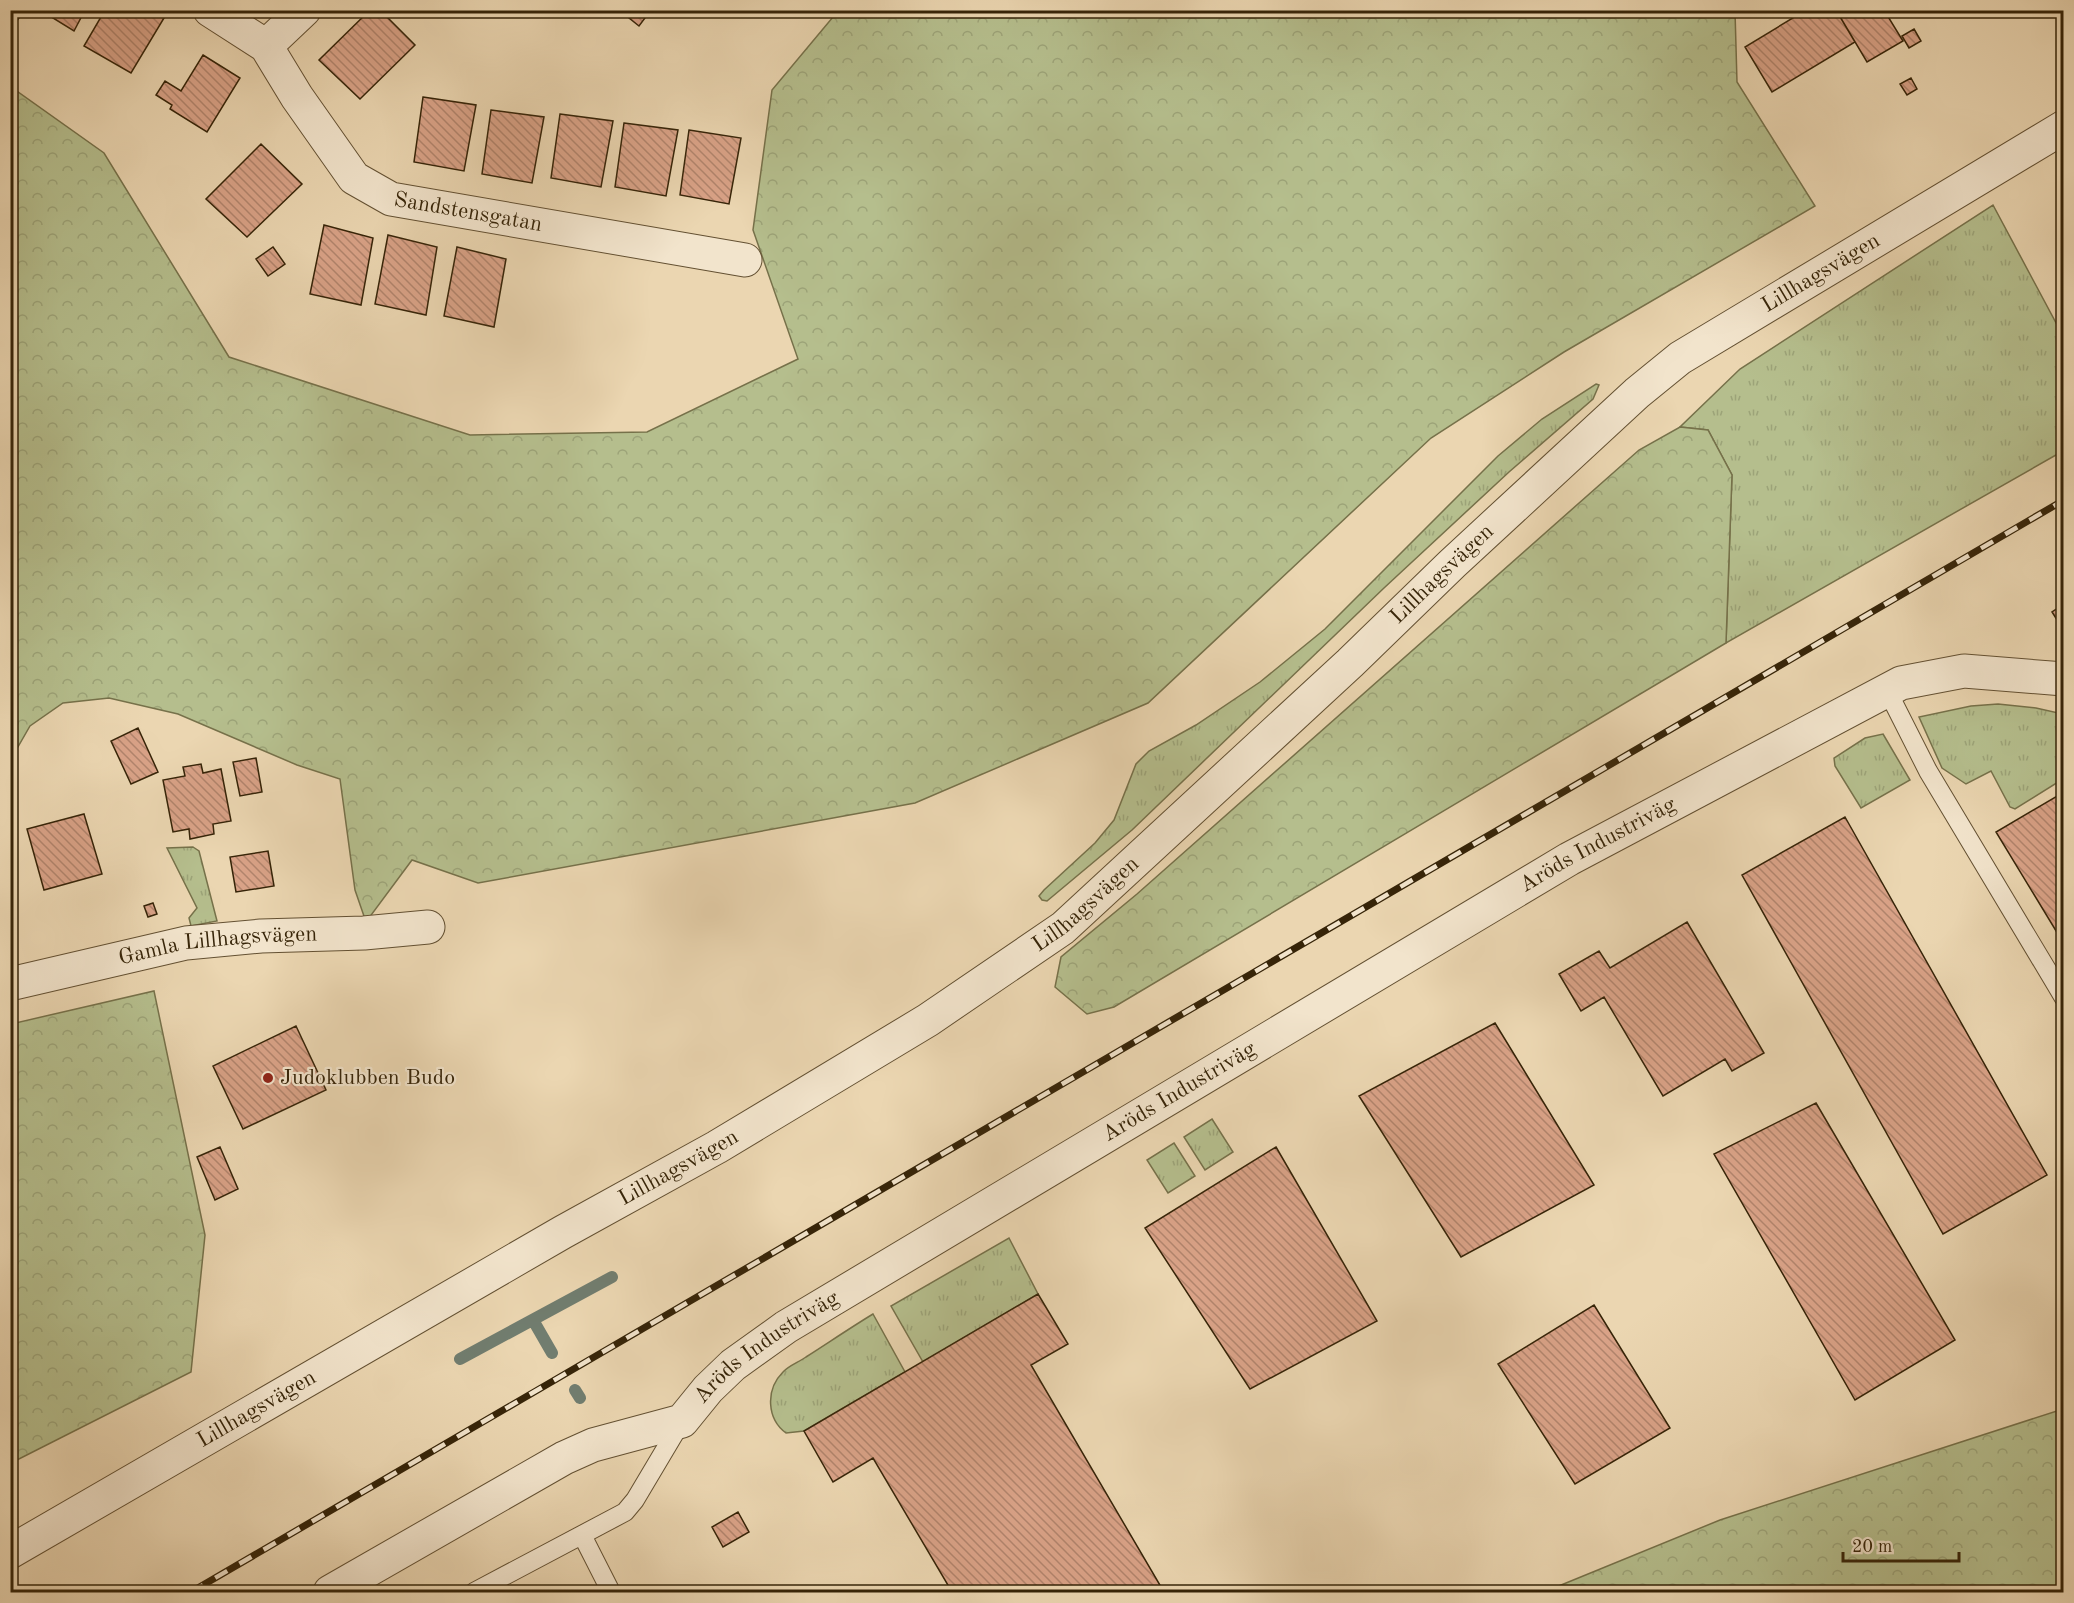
<svg xmlns="http://www.w3.org/2000/svg" width="2074" height="1603" font-family="'Old Standard TT',serif">
  <style>
    .grass { fill: url(#grass-tufts); stroke: #76714a; stroke-width: 1.5 }
    .forest { fill: url(#forest-crowns); stroke: #76714a; stroke-width: 1.5 }
    .lines { fill: none; stroke-linecap: round; stroke-linejoin: round }
    .stream { stroke: #717d6f; stroke-width: 12 }
    .building { fill: url(#building-back-hatch); stroke: #362408; stroke-width: 1.5 }
    .service-casing { stroke: #635032; stroke-width: 20 }
    .minor-casing { stroke: #635032; stroke-width: 35 }
    .tertiary-casing { stroke: #635032; stroke-width: 35 }
    .service { stroke: #f2e4cc; stroke-width: 18 }
    .minor { stroke: #f2e4cc; stroke-width: 33 }
    .tertiary { stroke: #f2e4cc; stroke-width: 33 }
    .rail-casing { stroke: #362408; stroke-width: 7 }
    .rail { stroke: #f2e4cc; stroke-width: 4.5; stroke-dasharray: 14; stroke-linecap: butt }
    .poi-dot { fill: #8f2418; stroke: #f2e4cc; stroke-width: 2 }
    .labels { text-anchor: middle; dominant-baseline: central; stroke-width: 4.5; stroke-linejoin: round; paint-order: stroke }
    .street-label { font-size: 22px; fill: #362408; stroke: #f2e4cc }
    .poi-label { font-size: 22px; fill: #362408; stroke: #f2e4cc; text-anchor: start }
  </style>
  <defs>
    <pattern id="grass-tufts" width="24" height="20" patternUnits="userSpaceOnUse" patternTransform="scale(1.5)"><rect width="24" height="20" fill="#b5be8d"/><path d="M3 7l-1-3M5 7V3M7 7l1-3M15 17l-1-3M17 17v-4M19 17l1-3" fill="none" stroke="#9ca378"/></pattern>
    <pattern id="forest-crowns" width="20" height="18" patternUnits="userSpaceOnUse" patternTransform="scale(1.5)"><rect width="20" height="18" fill="#b5be8d"/><path d="M2 6a3 3 0 1 1 6 0M12 15a3 3 0 1 1 6 0" fill="none" stroke="#9ca378"/></pattern>
    <pattern id="building-back-hatch" width="6" height="6" patternUnits="userSpaceOnUse" patternTransform="scale(1.5)"><rect width="6" height="6" fill="#d9a287"/><path d="M-1 5l2 2M0 0l6 6M5-1l2 2" fill="none" stroke="#b1846c"/></pattern>
  </defs>
  <rect width="100%" height="100%" fill="#ebd6b1"/>
  <filter id="stains"><feTurbulence type="fractalNoise" baseFrequency=".00333" numOctaves="4"/><feColorMatrix values="0 0 0 0 .2 0 0 0 0 .09 0 0 0 0 .02 0 0 0 .5 -.17"/></filter>
  <radialGradient id="worn" r=".72"><stop offset=".6" stop-color="#630" stop-opacity="0"/><stop offset="1" stop-color="#630" stop-opacity=".3"/></radialGradient>
  <path class="grass" d="M 1993,205 L 2063,336 L 2063,451 L 1726,643 L 1732,475 L 1708,430 L 1680,427 L 1740,369 Z
    M 1596,384 L 1599,385 L 1593,399 L 1509,472 L 1384,588 L 1132,830 L 1047,901 L 1042,900 L 1039,896 L 1044,890 L 1095,843 L 1114,820 L 1136,764 L 1149,751 L 1196,725 L 1260,682 L 1325,629 L 1498,456 L 1542,419 Z
    M 1998,704 L 2036,708 L 2063,714 L 2063,779 L 2015,809 L 2010,807 L 1991,771 L 1966,784 L 1942,768 L 1919,717 L 1971,706 Z
    M 1883,734 L 1910,780 L 1861,808 L 1835,766 L 1834,758 L 1865,738 Z
    M 193,847 L 199,851 L 217,921 L 191,926 L 189,918 L 197,908 L 167,848 Z
    M 1212,1119 L 1233,1152 L 1205,1170 L 1184,1137 Z
    M 1174,1143 L 1195,1176 L 1168,1193 L 1147,1160 Z
    M 1009,1238 L 1038,1294 L 923,1362 L 891,1306 Z
    M 873,1314 L 905,1372 L 804,1431 L 786,1433 C 767,1419 765,1390 783,1372 C 788,1366 799,1362 806,1357 C 828,1343 850,1328 873,1314 Z"/>
  <path class="forest" d="M 838,11 L 1735,11 L 1737,82 L 1815,206 L 1564,352 L 1431,438 L 1148,703 L 915,803 L 478,883 L 412,860 L 366,922 L 355,890 L 340,779 L 297,765 L 178,714 L 109,698 L 63,703 L 30,726 L 11,759 L 11,87 L 104,153 L 229,357 L 470,435 L 647,432 L 798,359 L 753,230 L 772,90 Z
    M 1680,427 L 1708,430 L 1732,475 L 1726,643 L 1114,1007 L 1087,1014 L 1055,987 L 1061,957 L 1137,894 L 1639,450 Z
    M 154,991 L 205,1235 L 191,1372 L 11,1463 L 11,1024 Z
    M 2063,1409 L 2063,1592 L 1544,1592 L 1720,1520 Z"/>
  <g class="lines">
    <path class="stream" d="M 533,1320 L 552,1353
      M 460,1359 L 612,1277
      M 575,1390 L 580,1398"/>
  </g>
  <path class="building" d="M 10,10 L 24,10 L 11,30 L 10,30 Z
    M 40,10 L 85,10 L 74,31 Z
    M 105,10 L 150,10 L 164,18 L 131,73 L 84,46 Z
    M 370,10 L 380,10 L 415,45 L 360,99 L 319,60 Z
    M 619,10 L 651,10 L 639,26 Z
    M 1806,10 L 1836,10 L 1855,42 L 1772,92 L 1745,47 Z
    M 1836,10 L 1884,10 L 1903,41 L 1867,62 Z
    M 1914,29 L 1921,41 L 1909,48 L 1902,36 Z
    M 203,55 L 240,78 L 207,132 L 170,109 L 172,105 L 156,95 L 165,81 L 181,91 Z
    M 1911,78 L 1917,89 L 1907,95 L 1900,84 Z
    M 423,97 L 476,105 L 464,171 L 414,162 Z
    M 491,110 L 544,117 L 532,183 L 482,174 Z
    M 560,114 L 613,121 L 601,187 L 551,178 Z
    M 624,123 L 678,130 L 666,196 L 615,187 Z
    M 689,130 L 741,138 L 729,204 L 680,195 Z
    M 261,144 L 302,184 L 247,237 L 206,199 Z
    M 324,225 L 373,238 L 361,305 L 310,294 Z
    M 388,235 L 437,247 L 426,315 L 375,304 Z
    M 273,247 L 285,264 L 268,276 L 256,259 Z
    M 457,247 L 506,259 L 494,327 L 444,316 Z
    M 2064,604 L 2064,631 L 2052,612 Z
    M 138,728 L 158,772 L 131,784 L 111,741 Z
    M 256,758 L 262,792 L 240,796 L 233,762 Z
    M 201,764 L 203,773 L 221,769 L 231,821 L 213,824 L 214,834 L 190,839 L 189,829 L 173,832 L 163,780 L 185,776 L 183,767 Z
    M 2064,792 L 2064,944 L 1996,832 Z
    M 84,814 L 102,874 L 44,890 L 27,829 Z
    M 1845,817 L 2047,1175 L 1943,1234 L 1742,875 Z
    M 268,851 L 274,886 L 236,892 L 230,857 Z
    M 153,903 L 157,914 L 148,917 L 144,906 Z
    M 1687,922 L 1764,1053 L 1732,1071 L 1725,1059 L 1663,1096 L 1604,997 L 1581,1011 L 1559,974 L 1599,951 L 1610,968 Z
    M 1495,1023 L 1594,1185 L 1461,1257 L 1359,1096 Z
    M 296,1026 L 326,1090 L 243,1129 L 213,1066 Z
    M 1816,1103 L 1955,1340 L 1855,1400 L 1714,1154 Z
    M 220,1147 L 238,1189 L 215,1200 L 197,1157 Z
    M 1276,1147 L 1377,1321 L 1250,1389 L 1145,1228 Z
    M 1038,1294 L 1068,1344 L 1031,1365 L 1164,1592 L 952,1592 L 873,1458 L 833,1482 L 804,1431 Z
    M 1594,1305 L 1670,1428 L 1575,1484 L 1498,1364 Z
    M 738,1512 L 749,1532 L 723,1547 L 712,1527 Z"/>
  <g class="lines">
    <defs>
      <path id="service" d="M 1887,690 L 1928,771 L 2064,998
        M 582,1535 L 611,1592
        M 474,1592 L 625,1512 L 635,1500 L 682,1421"/>
      <g id="minor">
        <path id="s1" d="M 210,10 L 266,46 L 297,97 L 354,178 L 391,199 L 745,260"/>
        <path d="M 266,46 L 304,10"/>
        <path id="s2" d="M 10,984 L 186,943 L 261,936 L 364,933 L 428,927"/>
        <path id="s3" d="M 330,1592 L 564,1458 L 593,1445 L 682,1421 L 708,1389 L 733,1365 L 786,1327 L 1569,859 L 1901,683 L 1964,671 L 2064,679"/>
      </g>
      <g id="tertiary">
        <path id="s4" d="M 10,1552 L 563,1232 L 717,1147 L 928,1020 L 1063,928 L 1350,663 L 1452,564 L 1637,393 L 1680,358 L 2064,127"/>
      </g>
    </defs>
    <use href="#service" class="service-casing"/>
    <use href="#minor" class="minor-casing"/>
    <use href="#tertiary" class="tertiary-casing"/>
    <use href="#service" class="service"/>
    <use href="#minor" class="minor"/>
    <use href="#tertiary" class="tertiary"/>
    <defs>
      <path id="rail" d="M 191,1592 L 2064,500"/>
    </defs>
    <use href="#rail" class="rail-casing"/>
    <use href="#rail" class="rail"/>
  </g>
  <circle class="poi-dot" cx="268" cy="1078" r="6"/>
  <g class="labels">
    <g class="street-label">
      <text stroke="none"><textPath href="#s1" startOffset="346">Sandstensgatan</textPath></text>
      <text stroke="none"><textPath href="#s4" startOffset="2229">Lillhagsvägen</textPath></text>
      <text stroke="none"><textPath href="#s4" startOffset="1743">Lillhagsvägen</textPath></text>
      <text stroke="none"><textPath href="#s3" startOffset="1479">Aröds Industriväg</textPath></text>
      <text stroke="none"><textPath href="#s4" startOffset="1257">Lillhagsvägen</textPath></text>
      <text stroke="none"><textPath href="#s2" startOffset="212">Gamla Lillhagsvägen</textPath></text>
      <text stroke="none"><textPath href="#s3" startOffset="993">Aröds Industriväg</textPath></text>
      <text stroke="none"><textPath href="#s4" startOffset="771">Lillhagsvägen</textPath></text>
      <text stroke="none"><textPath href="#s3" startOffset="507">Aröds Industriväg</textPath></text>
      <text stroke="none"><textPath href="#s4" startOffset="285">Lillhagsvägen</textPath></text>
    </g>
    <g class="poi-label">
      <text x="280" y="1078">Judoklubben Budo</text>
    </g>
  </g>
  <rect width="2074" height="1603" fill="none" stroke="#ebd6b1" stroke-width="36"/>
  <rect x="12" y="12" width="2050" height="1579" fill="none" stroke="#362408" stroke-width="3"/>
  <rect x="18" y="18" width="2038" height="1567" fill="none" stroke="#362408" stroke-width="1.5"/>
  <path d="M1843 1552v9h116v-9" fill="none" stroke="#362408" stroke-width="3"/>
  <text x="1852" y="1552" font-size="18" fill="#362408" stroke="#f2e4cc" stroke-width="4.5" paint-order="stroke">20 m</text>
  <rect width="100%" height="100%" filter="url(#stains)"/>
  <rect width="100%" height="100%" fill="url(#worn)"/>
</svg>
